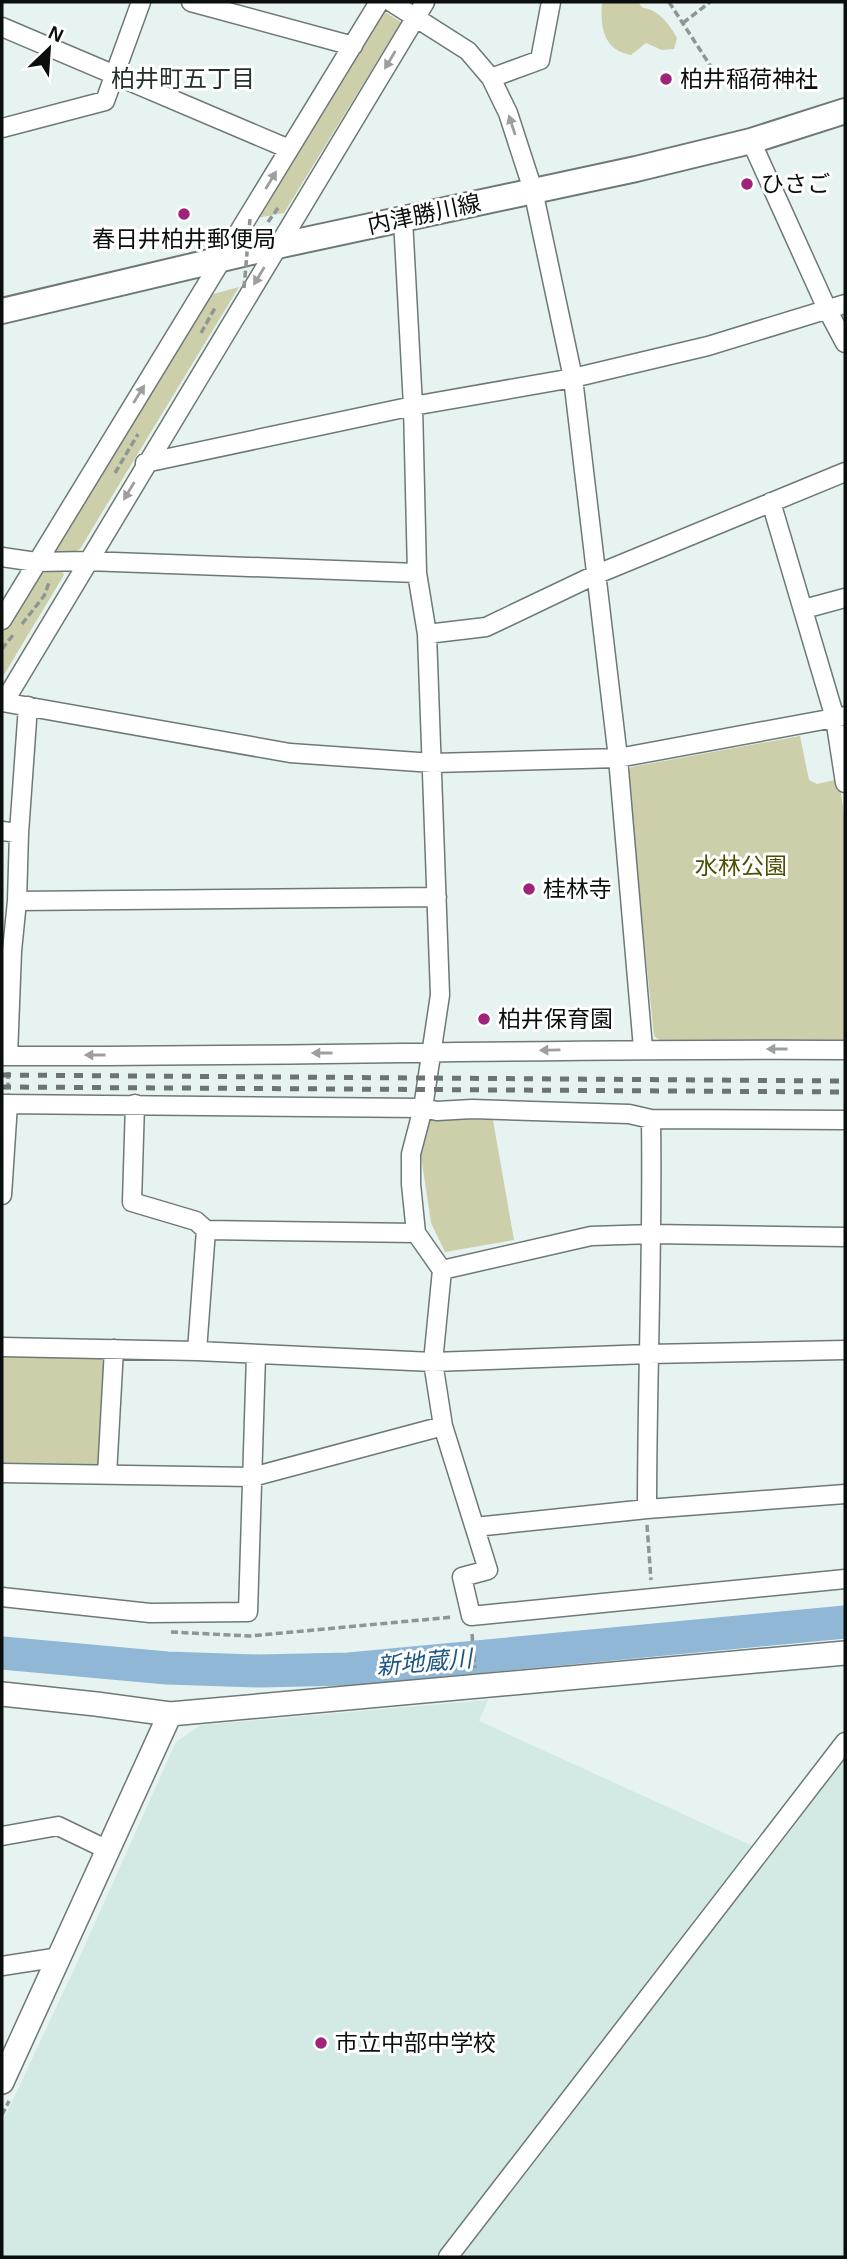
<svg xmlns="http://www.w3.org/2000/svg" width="847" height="2259" font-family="Helvetica,'Noto Sans JP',sans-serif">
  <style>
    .built { fill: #d3e9e3 }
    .green { fill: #cdcfaa }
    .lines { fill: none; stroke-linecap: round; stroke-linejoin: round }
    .river { stroke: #91b7d6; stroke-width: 33 }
    .minor-casing { stroke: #6d7976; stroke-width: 21 }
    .tertiary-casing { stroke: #6d7976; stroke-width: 26 }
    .secondary-casing { stroke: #6d7976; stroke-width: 28 }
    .path { stroke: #8d9694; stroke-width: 3.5; stroke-dasharray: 7 3.5; stroke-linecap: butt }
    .minor { stroke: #fff; stroke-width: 18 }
    .tertiary { stroke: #fff; stroke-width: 23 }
    .secondary { stroke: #fff; stroke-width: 24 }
    .rail { stroke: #6c7372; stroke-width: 5; stroke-dasharray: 9 9; stroke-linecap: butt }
    .path-bridge { stroke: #8d9694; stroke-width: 3.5; stroke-dasharray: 7 3.5; stroke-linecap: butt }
    .oneway { fill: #9d9f9e }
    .poi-dot { fill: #9f2379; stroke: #fff; stroke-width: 2.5 }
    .labels { text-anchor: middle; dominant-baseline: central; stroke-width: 6; stroke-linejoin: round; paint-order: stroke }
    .poi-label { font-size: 23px; fill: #0a0e0d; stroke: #fff; text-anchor: start }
    .street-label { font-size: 23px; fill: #0a0e0d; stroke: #fff }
    .park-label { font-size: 23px; fill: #4e4f00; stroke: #fff }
    .neighbourhood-label { font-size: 24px; fill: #26312e; stroke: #fff }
    .water-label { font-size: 24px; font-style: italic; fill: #1d5781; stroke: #fff }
  </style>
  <rect width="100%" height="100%" fill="#e6f3f0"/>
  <path class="built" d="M 488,1700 L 479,1721 L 755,1847 L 436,2257 L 2,2257 L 2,2123 L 77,1963 L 176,1742 L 201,1725 Z
    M 845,1753 L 845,2257 L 456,2257 Z"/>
  <path class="green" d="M 602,2 L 638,2 L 643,8 C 658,9 670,25 677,38 L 674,49 L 662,50 L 646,43 L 631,55 C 603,50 600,26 602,2 Z
    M 382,10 L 401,22 L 284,213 L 256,218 Z
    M 239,287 L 80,549 L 73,553 L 57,553 L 54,547 L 210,295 Z
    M 46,569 L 62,570 L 64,575 L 2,678 L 2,634 L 39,573 Z
    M 800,736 L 809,780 L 817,784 L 839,779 L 845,822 L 845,1044 L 663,1042 L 654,1036 L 627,774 L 631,767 Z
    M 429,1118 L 493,1120 L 514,1240 L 445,1252 L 431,1223 L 420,1149 Z
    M 2,1355 L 101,1358 L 106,1365 L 102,1461 L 95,1466 L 2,1465 Z"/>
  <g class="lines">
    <path class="river" d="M 2,1653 L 167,1668 L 259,1671 L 349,1669 L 845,1622"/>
    <defs>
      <path id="minor" d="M 191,2 L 353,46
        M 391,2 L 468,51 L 491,78 L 508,113 L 533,190 L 573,378 L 618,758 L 643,1048
        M 2,27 L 289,149
        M 491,78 L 540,60 L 551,2
        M 2,128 L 105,101 L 141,2
        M 751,141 L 828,311 L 845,343
        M 403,219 L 413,406 L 417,573 L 427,634 L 440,995 L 423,1108 L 411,1154 L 411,1184 L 416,1233 L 442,1270 L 433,1362 L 443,1426 L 488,1570 L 462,1577 L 471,1616 L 845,1579
        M 145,463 L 413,406 L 573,378 L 708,346 L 845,304
        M 771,502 L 835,718 L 845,783
        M 2,557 L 36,562 L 87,561 L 417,573
        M 804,609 L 845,598
        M 2,620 L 379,2
        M 427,634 L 486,627 L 595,575 L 845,472
        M 2,702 L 290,753 L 433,763 L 618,758 L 845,716
        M 4,702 L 425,2
        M 2,831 L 19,833
        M 17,901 L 437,897
        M 2,1056 C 283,1057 564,1048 845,1050
        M 8,1056 L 12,951 L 17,901 L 19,833 L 28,706
        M 2,1104 L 423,1108 L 437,1111 L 472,1109 L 629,1114 L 651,1119 L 845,1120
        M 135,1104 L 132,1202 L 196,1221 L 206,1230 L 416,1233
        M 2,1195 L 8,1104
        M 442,1270 L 591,1236 L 653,1234 L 845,1237
        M 2,1347 L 197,1351 L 433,1362 L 648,1354 L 845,1350
        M 197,1351 L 206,1230
        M 2,1473 L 252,1477 L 443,1426
        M 107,1475 L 114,1349
        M 647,1509 C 647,1379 653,1249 651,1119
        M 475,1527 L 647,1509 L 845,1494
        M 2,1597 L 150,1613 L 248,1612 L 256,1355
        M 2,1836 L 58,1826 L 108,1850
        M 2,1966 L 60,1957
        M 448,2257 L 845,1742"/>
      <path id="tertiary" d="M 2,1694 L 96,1704 L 170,1714 L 845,1653
        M 2,2082 L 170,1714"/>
      <path id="secondary" d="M 2,311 L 277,246 L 636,169 L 751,141 L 845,111"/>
    </defs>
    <use href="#minor" class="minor-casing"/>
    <use href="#tertiary" class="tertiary-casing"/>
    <use href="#secondary" class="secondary-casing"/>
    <path class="path" d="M 669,2 L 717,76
      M 683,23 L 710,2
      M 268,222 L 278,208
      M 201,333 L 216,306
      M 115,473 L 138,434
      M 22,624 L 44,596 L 50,580
      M 2,649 L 13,635
      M 8,1072 L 8,1089
      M 647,1525 L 651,1580
      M 171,1632 L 250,1636 L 453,1617
      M 472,1634 L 475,1668
      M 2,2115 L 9,2101"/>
    <use href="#minor" class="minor"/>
    <use href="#tertiary" class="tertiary"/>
    <use href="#secondary" class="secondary"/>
    <path class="rail" d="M 2,1075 L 845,1081
      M 2,1087 L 845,1092"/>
    <path class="path-bridge" d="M 244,288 L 250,219"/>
  </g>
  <defs><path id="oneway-solid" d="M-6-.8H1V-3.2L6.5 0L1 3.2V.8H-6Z" transform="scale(1.75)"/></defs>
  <g class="oneway">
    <use href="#oneway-solid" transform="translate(390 60) rotate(121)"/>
    <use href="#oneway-solid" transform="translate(512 125) rotate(-108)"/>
    <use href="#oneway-solid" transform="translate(271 180) rotate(-59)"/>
    <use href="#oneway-solid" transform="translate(259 276) rotate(121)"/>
    <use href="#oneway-solid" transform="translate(139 394) rotate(-58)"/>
    <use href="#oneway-solid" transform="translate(129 491) rotate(121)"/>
    <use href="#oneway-solid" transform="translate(777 1049) rotate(-180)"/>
    <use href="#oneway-solid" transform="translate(550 1050) rotate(179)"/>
    <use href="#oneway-solid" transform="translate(322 1053) rotate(180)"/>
    <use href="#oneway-solid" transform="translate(95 1055) rotate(180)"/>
  </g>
  <g class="poi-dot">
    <circle cx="666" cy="79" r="7"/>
    <circle cx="747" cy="184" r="7"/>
    <circle cx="184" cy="214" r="7"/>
    <circle cx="529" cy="889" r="7"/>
    <circle cx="484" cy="1019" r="7"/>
    <circle cx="321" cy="2043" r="7"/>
  </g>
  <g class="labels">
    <g class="poi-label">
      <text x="680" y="79">柏井稲荷神社</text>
      <text x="761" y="184">ひさご</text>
      <text x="184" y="239" text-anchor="middle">春日井柏井郵便局</text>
      <text x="543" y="889">桂林寺</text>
      <text x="498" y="1019">柏井保育園</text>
      <text x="335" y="2043">市立中部中学校</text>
    </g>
    <g class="street-label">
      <text transform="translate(424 214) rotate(-12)">内津勝川線</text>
    </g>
    <g class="park-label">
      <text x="741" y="866">水林公園</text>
    </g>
    <g class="neighbourhood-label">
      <text x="183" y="78">柏井町五丁目</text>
    </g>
    <g class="water-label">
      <text transform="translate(424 1662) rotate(-5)">新地蔵川</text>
    </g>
  </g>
  <rect width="847" height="2259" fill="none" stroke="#0a0e0d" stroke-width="7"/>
  <g transform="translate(49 49) rotate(25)" stroke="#ffffff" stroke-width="5" paint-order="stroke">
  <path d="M0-5L12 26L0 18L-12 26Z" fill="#0a0e0d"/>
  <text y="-10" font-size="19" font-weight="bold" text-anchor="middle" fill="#0a0e0d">N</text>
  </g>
</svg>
